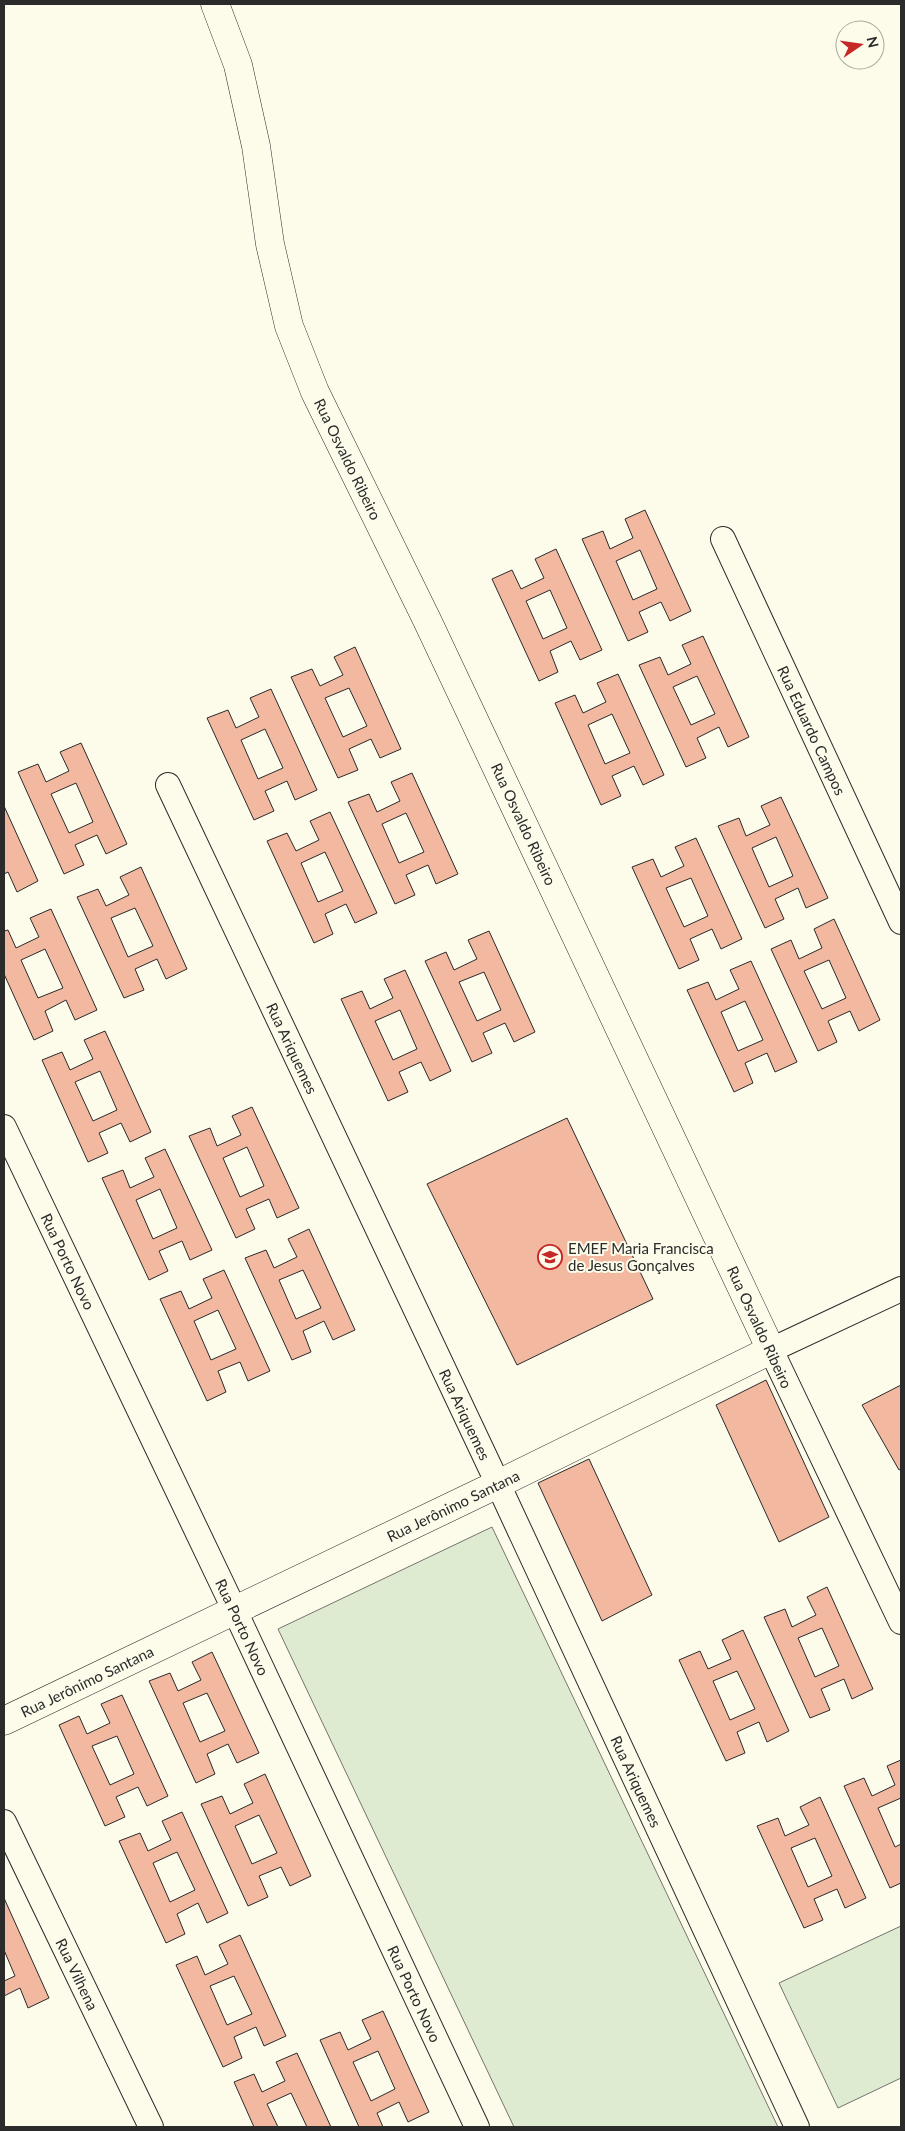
<svg xmlns="http://www.w3.org/2000/svg" width="905" height="2131" font-family="Lato,sans-serif">
  <style>
    .green { fill: #deebd1; stroke: #74746e }
    .building { fill: #f2b8a0; stroke: #2b2b2b; fill-rule: evenodd }
    .lines { fill: none; stroke-linecap: round; stroke-linejoin: round }
    .minor-casing { stroke: #2b2b2b; stroke-width: 26 }
    .tertiary-casing { stroke: #2b2b2b; stroke-width: 29 }
    .minor { stroke: #fdfbea; stroke-width: 24 }
    .tertiary { stroke: #fdfbea; stroke-width: 28 }
    .labels { text-anchor: middle; dominant-baseline: central; stroke-width: 4; stroke-linejoin: round; paint-order: stroke }
    .street-label { font-size: 15px; fill: #2b2b2b; stroke: #fdfbea }
    .poi-label { font-size: 15px; fill: #2b2b2b; stroke: #fdfbea; text-anchor: start }
  </style>
  <rect width="100%" height="100%" fill="#fdfbea"/>
  <path class="green" d="M 492,1527 L 778,2127 L 514,2127 L 278,1629 Z
    M 901,1926 L 901,2078 L 838,2108 L 779,1983 Z"/>
  <path class="building" d="M 645,510 L 691,611 L 670,621 L 661,602 L 639,612 L 648,632 L 628,641 L 582,539 L 603,531 L 610,549 L 633,538 L 625,519 ZM 640,550 L 657,589 L 633,600 L 616,561 Z
    M 556,549 L 602,650 L 580,660 L 571,641 L 550,651 L 558,672 L 539,681 L 492,579 L 512,570 L 521,589 L 544,578 L 535,559 ZM 550,590 L 567,628 L 543,639 L 526,601 Z
    M 703,636 L 749,737 L 728,747 L 719,727 L 697,738 L 706,758 L 686,767 L 639,665 L 660,657 L 668,675 L 691,664 L 682,645 ZM 697,676 L 715,714 L 691,725 L 673,687 Z
    M 355,647 L 401,749 L 380,758 L 371,739 L 349,749 L 358,770 L 338,778 L 291,677 L 312,669 L 320,686 L 343,675 L 334,657 ZM 349,688 L 367,726 L 343,737 L 325,698 Z
    M 618,674 L 664,775 L 643,785 L 634,766 L 612,776 L 621,796 L 601,805 L 555,703 L 575,695 L 583,713 L 606,702 L 597,683 ZM 612,714 L 630,753 L 605,764 L 588,725 Z
    M 271,689 L 317,790 L 295,800 L 287,781 L 265,791 L 274,811 L 254,820 L 207,718 L 228,710 L 236,728 L 259,717 L 250,698 ZM 265,729 L 283,768 L 258,779 L 241,740 Z
    M 81,743 L 127,844 L 106,854 L 97,835 L 75,845 L 84,865 L 64,874 L 18,772 L 38,764 L 46,782 L 69,771 L 60,752 ZM 76,783 L 93,822 L 69,833 L 51,794 Z
    M 412,773 L 458,874 L 436,884 L 428,865 L 406,875 L 415,895 L 395,904 L 348,802 L 369,794 L 377,812 L 400,801 L 391,782 ZM 406,813 L 424,852 L 399,863 L 382,824 Z
    M 781,797 L 828,898 L 806,908 L 798,888 L 775,899 L 784,919 L 765,928 L 718,826 L 739,818 L 746,836 L 770,825 L 761,806 ZM 776,837 L 793,876 L 769,887 L 752,848 Z
    M 4,806 L 38,881 L 17,892 L 8,872 L 4,874 Z
    M 330,812 L 377,913 L 355,923 L 346,904 L 325,914 L 333,934 L 314,943 L 267,841 L 287,833 L 296,851 L 319,840 L 310,821 ZM 325,852 L 343,891 L 318,902 L 301,863 Z
    M 696,838 L 742,939 L 721,949 L 712,929 L 690,939 L 699,960 L 679,969 L 632,867 L 653,859 L 661,877 L 684,866 L 675,847 ZM 691,878 L 708,916 L 684,927 L 666,888 Z
    M 141,867 L 187,969 L 166,979 L 157,959 L 135,969 L 144,990 L 124,998 L 77,897 L 98,889 L 106,906 L 129,895 L 120,877 ZM 135,908 L 153,946 L 128,957 L 111,918 Z
    M 51,909 L 97,1010 L 75,1020 L 66,1000 L 45,1011 L 53,1031 L 34,1040 L 4,974 L 4,931 L 8,930 L 16,948 L 39,937 L 30,918 ZM 45,949 L 63,988 L 38,998 L 21,960 Z
    M 834,919 L 880,1020 L 859,1031 L 850,1011 L 828,1021 L 837,1042 L 818,1051 L 771,949 L 791,940 L 799,959 L 822,948 L 814,929 ZM 829,960 L 846,998 L 822,1009 L 804,971 Z
    M 489,931 L 535,1032 L 514,1042 L 505,1023 L 483,1033 L 492,1053 L 472,1062 L 425,961 L 446,952 L 454,970 L 477,959 L 468,940 ZM 484,972 L 501,1010 L 477,1021 L 459,982 Z
    M 751,961 L 797,1062 L 775,1072 L 767,1053 L 745,1063 L 753,1083 L 734,1092 L 687,990 L 708,982 L 716,1000 L 739,989 L 730,970 ZM 745,1001 L 763,1040 L 738,1051 L 721,1012 Z
    M 405,970 L 451,1071 L 430,1081 L 421,1062 L 399,1072 L 408,1092 L 388,1101 L 341,999 L 362,991 L 370,1009 L 393,998 L 384,979 ZM 400,1010 L 417,1049 L 393,1060 L 375,1021 Z
    M 105,1031 L 151,1132 L 130,1142 L 121,1123 L 99,1133 L 108,1153 L 88,1162 L 42,1060 L 62,1052 L 70,1070 L 93,1059 L 84,1040 ZM 100,1071 L 117,1110 L 93,1121 L 75,1082 Z
    M 252,1107 L 299,1208 L 277,1218 L 269,1199 L 246,1209 L 255,1229 L 236,1238 L 189,1136 L 210,1128 L 217,1146 L 241,1135 L 232,1116 ZM 247,1147 L 264,1186 L 240,1197 L 223,1158 Z
    M 567,1118 L 653,1299 L 517,1365 L 427,1184 Z
    M 165,1149 L 212,1250 L 190,1260 L 182,1241 L 159,1251 L 168,1271 L 149,1280 L 102,1178 L 123,1170 L 130,1188 L 154,1177 L 145,1158 ZM 160,1189 L 177,1228 L 153,1239 L 136,1200 Z
    M 309,1229 L 355,1330 L 333,1340 L 324,1321 L 303,1331 L 311,1352 L 292,1360 L 245,1258 L 266,1250 L 274,1268 L 297,1257 L 288,1239 ZM 303,1270 L 321,1308 L 296,1319 L 279,1280 Z
    M 224,1270 L 270,1371 L 248,1381 L 240,1362 L 218,1371 L 226,1392 L 207,1401 L 160,1299 L 181,1291 L 189,1309 L 212,1298 L 203,1279 ZM 218,1310 L 236,1349 L 211,1360 L 194,1321 Z
    M 766,1380 L 829,1517 L 779,1542 L 716,1405 Z
    M 901,1385 L 901,1469 L 899,1470 L 862,1405 Z
    M 589,1459 L 652,1595 L 602,1621 L 538,1483 Z
    M 827,1587 L 873,1689 L 852,1699 L 844,1679 L 821,1689 L 830,1710 L 810,1718 L 764,1617 L 785,1609 L 792,1627 L 816,1615 L 807,1597 ZM 822,1628 L 839,1666 L 815,1677 L 798,1638 Z
    M 743,1630 L 789,1731 L 767,1742 L 759,1722 L 737,1732 L 745,1753 L 726,1761 L 679,1660 L 700,1651 L 708,1669 L 731,1659 L 722,1640 ZM 737,1671 L 755,1709 L 730,1720 L 713,1681 Z
    M 212,1652 L 259,1753 L 237,1763 L 228,1744 L 207,1754 L 215,1774 L 196,1783 L 149,1681 L 170,1673 L 178,1691 L 201,1680 L 192,1662 ZM 207,1693 L 225,1731 L 200,1742 L 183,1703 Z
    M 122,1695 L 168,1796 L 147,1806 L 138,1787 L 116,1797 L 125,1817 L 105,1826 L 59,1725 L 79,1716 L 87,1734 L 110,1723 L 101,1704 ZM 117,1736 L 134,1774 L 110,1785 L 92,1746 Z
    M 901,1760 L 901,1798 L 878,1808 L 895,1847 L 901,1844 L 901,1883 L 890,1888 L 844,1786 L 864,1778 L 872,1796 L 895,1785 L 887,1766 Z
    M 265,1774 L 311,1876 L 290,1886 L 281,1867 L 259,1876 L 268,1897 L 248,1906 L 201,1804 L 222,1796 L 230,1814 L 253,1803 L 244,1784 ZM 259,1815 L 277,1853 L 252,1864 L 235,1826 Z
    M 820,1797 L 866,1898 L 845,1908 L 837,1889 L 814,1899 L 823,1920 L 804,1928 L 757,1826 L 778,1818 L 785,1836 L 809,1825 L 800,1807 ZM 815,1838 L 832,1876 L 808,1887 L 791,1848 Z
    M 182,1812 L 228,1913 L 207,1923 L 198,1903 L 177,1914 L 185,1934 L 166,1943 L 119,1841 L 140,1833 L 148,1851 L 171,1840 L 162,1821 ZM 177,1852 L 195,1890 L 170,1902 L 153,1863 Z
    M 4,1898 L 49,1998 L 28,2008 L 20,1988 L 4,1996 L 4,1981 L 15,1976 L 4,1950 Z
    M 240,1935 L 286,2036 L 264,2046 L 256,2027 L 234,2037 L 242,2058 L 223,2067 L 176,1965 L 197,1956 L 205,1975 L 228,1964 L 219,1945 ZM 234,1976 L 252,2014 L 227,2025 L 210,1986 Z
    M 383,2011 L 429,2112 L 408,2122 L 399,2102 L 377,2113 L 383,2127 L 359,2127 L 320,2040 L 340,2032 L 348,2050 L 371,2039 L 362,2020 ZM 378,2051 L 395,2089 L 371,2101 L 353,2062 Z
    M 297,2053 L 331,2127 L 307,2127 L 291,2093 L 267,2104 L 278,2127 L 254,2127 L 234,2082 L 254,2074 L 262,2092 L 285,2081 L 276,2062 Z"/>
  <g class="lines">
    <defs>
      <g id="minor">
        <path id="s1" d="M 723,539 L 901,922"/>
        <path id="s2" d="M 168,785 L 498,1484 L 797,2127"/>
        <path id="s3" d="M 4,1127 L 235,1611 L 477,2127"/>
        <path d="M 901,1289 L 771,1350 L 901,1622"/>
        <path id="s4" d="M 4,1822 L 151,2127"/>
      </g>
      <g id="tertiary">
        <path id="s5" d="M 4,1721 L 498,1484 L 771,1350 L 427,620 L 315,392 L 289,326 L 270,244 L 256,146 L 238,65 L 215,4"/>
      </g>
    </defs>
    <use href="#minor" class="minor-casing"/>
    <use href="#tertiary" class="tertiary-casing"/>
    <use href="#minor" class="minor"/>
    <use href="#tertiary" class="tertiary"/>
  </g>
  <defs>
    <symbol id="school-ring" viewBox="-11 -11 22 22"><circle r="9.5" fill="#fdfbea" stroke="#c62828" stroke-width="1.5"/><path d="M0-5L7-2L0 1L-7-2ZM-4 1L0 2.5L4 1V4Q0 6-4 4Z" fill="#c62828"/></symbol>
  </defs>
  <g fill-rule="evenodd">
    <use href="#school-ring" x="536" y="1243" width="28" height="28"/>
  </g>
  <g class="labels">
    <g class="street-label">
      <text transform="translate(348 459) rotate(64)">Rua Osvaldo Ribeiro</text>
      <text stroke="none"><textPath href="#s1" startOffset="211">Rua Eduardo Campos</textPath></text>
      <text transform="translate(524 824) rotate(65)">Rua Osvaldo Ribeiro</text>
      <text stroke="none"><textPath href="#s2" startOffset="291">Rua Ariquemes</textPath></text>
      <text stroke="none"><textPath href="#s3" startOffset="149">Rua Porto Novo</textPath></text>
      <text transform="translate(760 1327) rotate(65)">Rua Osvaldo Ribeiro</text>
      <text stroke="none"><textPath href="#s2" startOffset="696">Rua Ariquemes</textPath></text>
      <text stroke="none"><textPath href="#s5" startOffset="498">Rua Jerônimo Santana</textPath></text>
      <text stroke="none"><textPath href="#s3" startOffset="554">Rua Porto Novo</textPath></text>
      <text stroke="none"><textPath href="#s5" startOffset="92">Rua Jerônimo Santana</textPath></text>
      <text stroke="none"><textPath href="#s2" startOffset="1101">Rua Ariquemes</textPath></text>
      <text stroke="none"><textPath href="#s4" startOffset="169">Rua Vilhena</textPath></text>
      <text stroke="none"><textPath href="#s3" startOffset="959">Rua Porto Novo</textPath></text>
    </g>
    <g class="poi-label">
      <text x="568" y="1248">EMEF Maria Francisca<tspan x="568" dy="17">de Jesus Gonçalves</tspan></text>
    </g>
  </g>
  <rect width="905" height="2131" fill="none" stroke="#2b2b2b" stroke-width="10"/>
  <g transform="translate(860 45) rotate(77)"><circle r="24" fill="#fdfbea" stroke="#a9a89e"/>
  <path d="M0-4L9 19L0 12L-9 19Z" fill="#c62828"/>
  <text y="-8" font-size="14" font-weight="bold" text-anchor="middle" fill="#2b2b2b">N</text>
  </g>
</svg>
